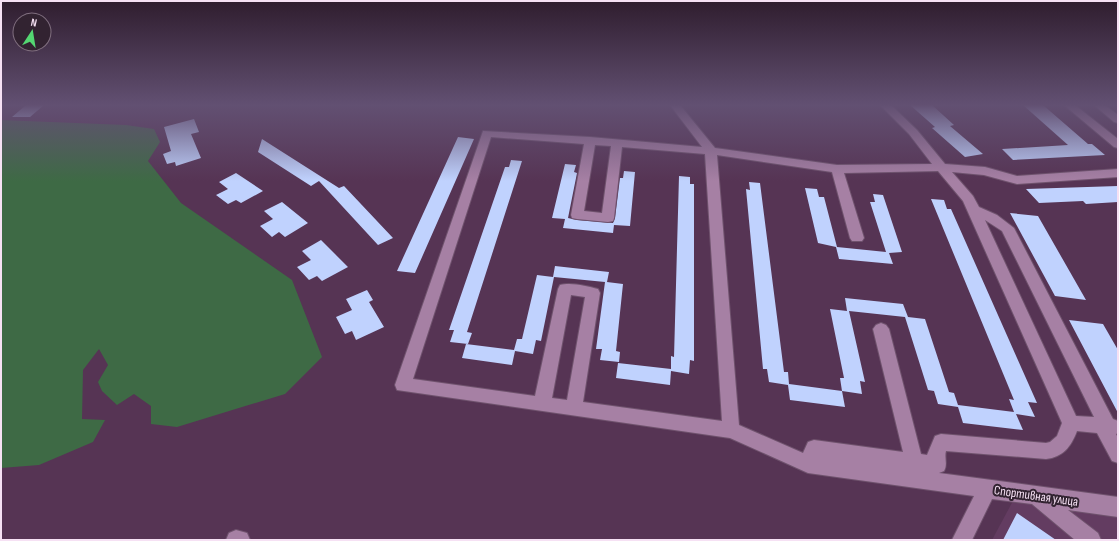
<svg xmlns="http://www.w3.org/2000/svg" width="1119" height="541" font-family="'Sofia Sans Condensed',sans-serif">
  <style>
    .built { fill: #633c61 }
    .green { fill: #3e6a45 }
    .building { fill: #c0d2fe }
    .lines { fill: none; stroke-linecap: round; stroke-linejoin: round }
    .minor-casing { stroke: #6f526d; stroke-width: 2 }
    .minor { fill: #a680a4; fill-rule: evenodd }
    .labels { text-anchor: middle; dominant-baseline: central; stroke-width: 4; stroke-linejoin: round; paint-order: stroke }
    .near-street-label { font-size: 13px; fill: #f6e1f4; stroke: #322331 }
  </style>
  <rect width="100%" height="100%" fill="#563454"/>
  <path class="built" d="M 1014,499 L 1118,513 L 1118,540 L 992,540 Z"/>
  <path class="green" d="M 1,120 L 126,125 L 154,129 L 160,142 L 148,161 L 181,203 L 292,280 L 322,357 L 285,394 L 177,427 L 151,424 L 151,406 L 134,394 L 117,405 L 102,391 L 98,382 L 108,365 L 99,349 L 83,370 L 82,419 L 105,420 L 93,442 L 39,465 L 1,468 Z"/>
  <path class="building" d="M 26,105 L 44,105 L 30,117 L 12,117 Z
    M 910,105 L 932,105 L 954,125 L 950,126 L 983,154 L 965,157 L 932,128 L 935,127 Z
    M 1023,105 L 1043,105 L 1088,144 L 1092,144 L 1105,155 L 1013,160 L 1002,149 L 1068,145 Z
    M 194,119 L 199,132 L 191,134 L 201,158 L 176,166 L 175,162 L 167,164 L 163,154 L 171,151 L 164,127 Z
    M 458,137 L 474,139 L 415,273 L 397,271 Z
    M 262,139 L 339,188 L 344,186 L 393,238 L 378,245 L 319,181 L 311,186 L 258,152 Z
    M 511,160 L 522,161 L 467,332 L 472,333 L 468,344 L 450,342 L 454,330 L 449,330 L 505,167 L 509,167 Z
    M 565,164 L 576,165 L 574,172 L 577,173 L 568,218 L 577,220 L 613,223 L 615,218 L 620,178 L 623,178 L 624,171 L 635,172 L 630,226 L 614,225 L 613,233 L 563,228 L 565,219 L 552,218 Z
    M 236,173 L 263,191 L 241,203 L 236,200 L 228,204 L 216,195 L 228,189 L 219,182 Z
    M 679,176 L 690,177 L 690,184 L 694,184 L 694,361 L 690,360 L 689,374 L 671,371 L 670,385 L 616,378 L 618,363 L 671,369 L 671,356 L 674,357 Z
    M 749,182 L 760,183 L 784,372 L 788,372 L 789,384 L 842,391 L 840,378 L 844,378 L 830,309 L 847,311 L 845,298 L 903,304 L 908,317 L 925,319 L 949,392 L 954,393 L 958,405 L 1014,412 L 1009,399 L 1014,400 L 931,199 L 944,200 L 947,209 L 951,209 L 1037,403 L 1028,402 L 1035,417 L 1016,414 L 1023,430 L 963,423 L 958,407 L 938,404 L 934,391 L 928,390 L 905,317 L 849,311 L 865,382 L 860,381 L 862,394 L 842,391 L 845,407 L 790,400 L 788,385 L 769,382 L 767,369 L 763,369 L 746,189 L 750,190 Z
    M 1118,186 L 1118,202 L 1086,204 L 1083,201 L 1039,203 L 1026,189 Z
    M 805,188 L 817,189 L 819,197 L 824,197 L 837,247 L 886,252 L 870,202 L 875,202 L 873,194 L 883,195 L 902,252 L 889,253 L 893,264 L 839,259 L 836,247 L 818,243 Z
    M 282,202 L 308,223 L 285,237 L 279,232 L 272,237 L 260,226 L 273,219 L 264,211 Z
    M 1010,213 L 1038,216 L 1086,300 L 1055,296 Z
    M 321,240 L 348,267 L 322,281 L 317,276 L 309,280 L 297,267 L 311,260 L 302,251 Z
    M 555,266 L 609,272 L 607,282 L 623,284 L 616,351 L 620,352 L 619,362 L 600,360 L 602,349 L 596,349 L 605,282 L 554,277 L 541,341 L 536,340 L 533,354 L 515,351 L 512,365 L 462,358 L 466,344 L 514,350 L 517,339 L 522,339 L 537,275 L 553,277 Z
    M 367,290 L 373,300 L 369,302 L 384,327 L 356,340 L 352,331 L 345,334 L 336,317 L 352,310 L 346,299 Z
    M 1069,320 L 1103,324 L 1118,350 L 1118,413 Z
    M 1017,513 L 1056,540 L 1003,540 Z"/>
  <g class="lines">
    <defs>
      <path id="minor" d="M 670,105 L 680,105 L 715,148 L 837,165 L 932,164 L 909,134 L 880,105 L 891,105 L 917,130 L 945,164 L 985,167 L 1017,176 L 1118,169 L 1118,177 L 1017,184 L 984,175 L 952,172 L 973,196 L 979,207 L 997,215 L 1014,228 L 1113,419 L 1118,421 L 1118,433 L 1116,434 L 1118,438 L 1118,463 L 1112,461 L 1097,433 L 1077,431 C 1071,447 1063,457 1046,459 L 946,451 C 944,458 948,464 944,471 L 939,473 L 1118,497 L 1118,517 L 1068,510 L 1098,533 L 1101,540 L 1075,540 L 1032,504 L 992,499 L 972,540 L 952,540 L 974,496 L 808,473 L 730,438 L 397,390 L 395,385 L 483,131 L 590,137 L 702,147 ZM 491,137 L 584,144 L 571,215 L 572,218 L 577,219 L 608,222 L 613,221 L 614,218 L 622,147 L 705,154 L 722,421 L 583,402 L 600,293 L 598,289 C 587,286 571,282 560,285 L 558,289 L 535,396 L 413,379 ZM 595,145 L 611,146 L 602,213 L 584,211 ZM 717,155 L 832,172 L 850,238 L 852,241 L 862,241 L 864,238 L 844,173 L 938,171 L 963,201 L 1062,423 L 1057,436 L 1050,442 L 1046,443 L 941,434 L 935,436 L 927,455 L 921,454 L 889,329 L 886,325 L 881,323 L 876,325 L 873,329 L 903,452 L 814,440 L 808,442 L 803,453 L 739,425 ZM 985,220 L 1002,231 L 1094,417 L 1076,416 ZM 571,295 L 585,297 L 567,400 L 552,398 Z
        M 1064,105 L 1075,105 L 1118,139 L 1118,148 L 1114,147 Z
        M 1094,105 L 1105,105 L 1118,115 L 1118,123 L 1114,122 Z
        M 236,530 L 247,533 L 250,540 L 226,540 L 229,533 Z"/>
    </defs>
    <use href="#minor" class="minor-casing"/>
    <use href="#minor" class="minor"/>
  </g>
  <linearGradient id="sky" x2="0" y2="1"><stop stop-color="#2f1d2e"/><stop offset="0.58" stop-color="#625072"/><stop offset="1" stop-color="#625072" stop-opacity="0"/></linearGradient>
  <rect width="1119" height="181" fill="url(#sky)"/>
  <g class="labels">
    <g class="near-street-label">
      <text transform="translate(1036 496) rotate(8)">Спортивная улица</text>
    </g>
  </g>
  <rect width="1119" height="541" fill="none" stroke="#f6e1f4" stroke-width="4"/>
  <g transform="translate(32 32) rotate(12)"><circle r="19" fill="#322331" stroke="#806f7f"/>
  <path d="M0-3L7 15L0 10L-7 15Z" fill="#54d672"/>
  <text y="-6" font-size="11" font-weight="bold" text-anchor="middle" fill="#f6e1f4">N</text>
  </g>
</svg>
